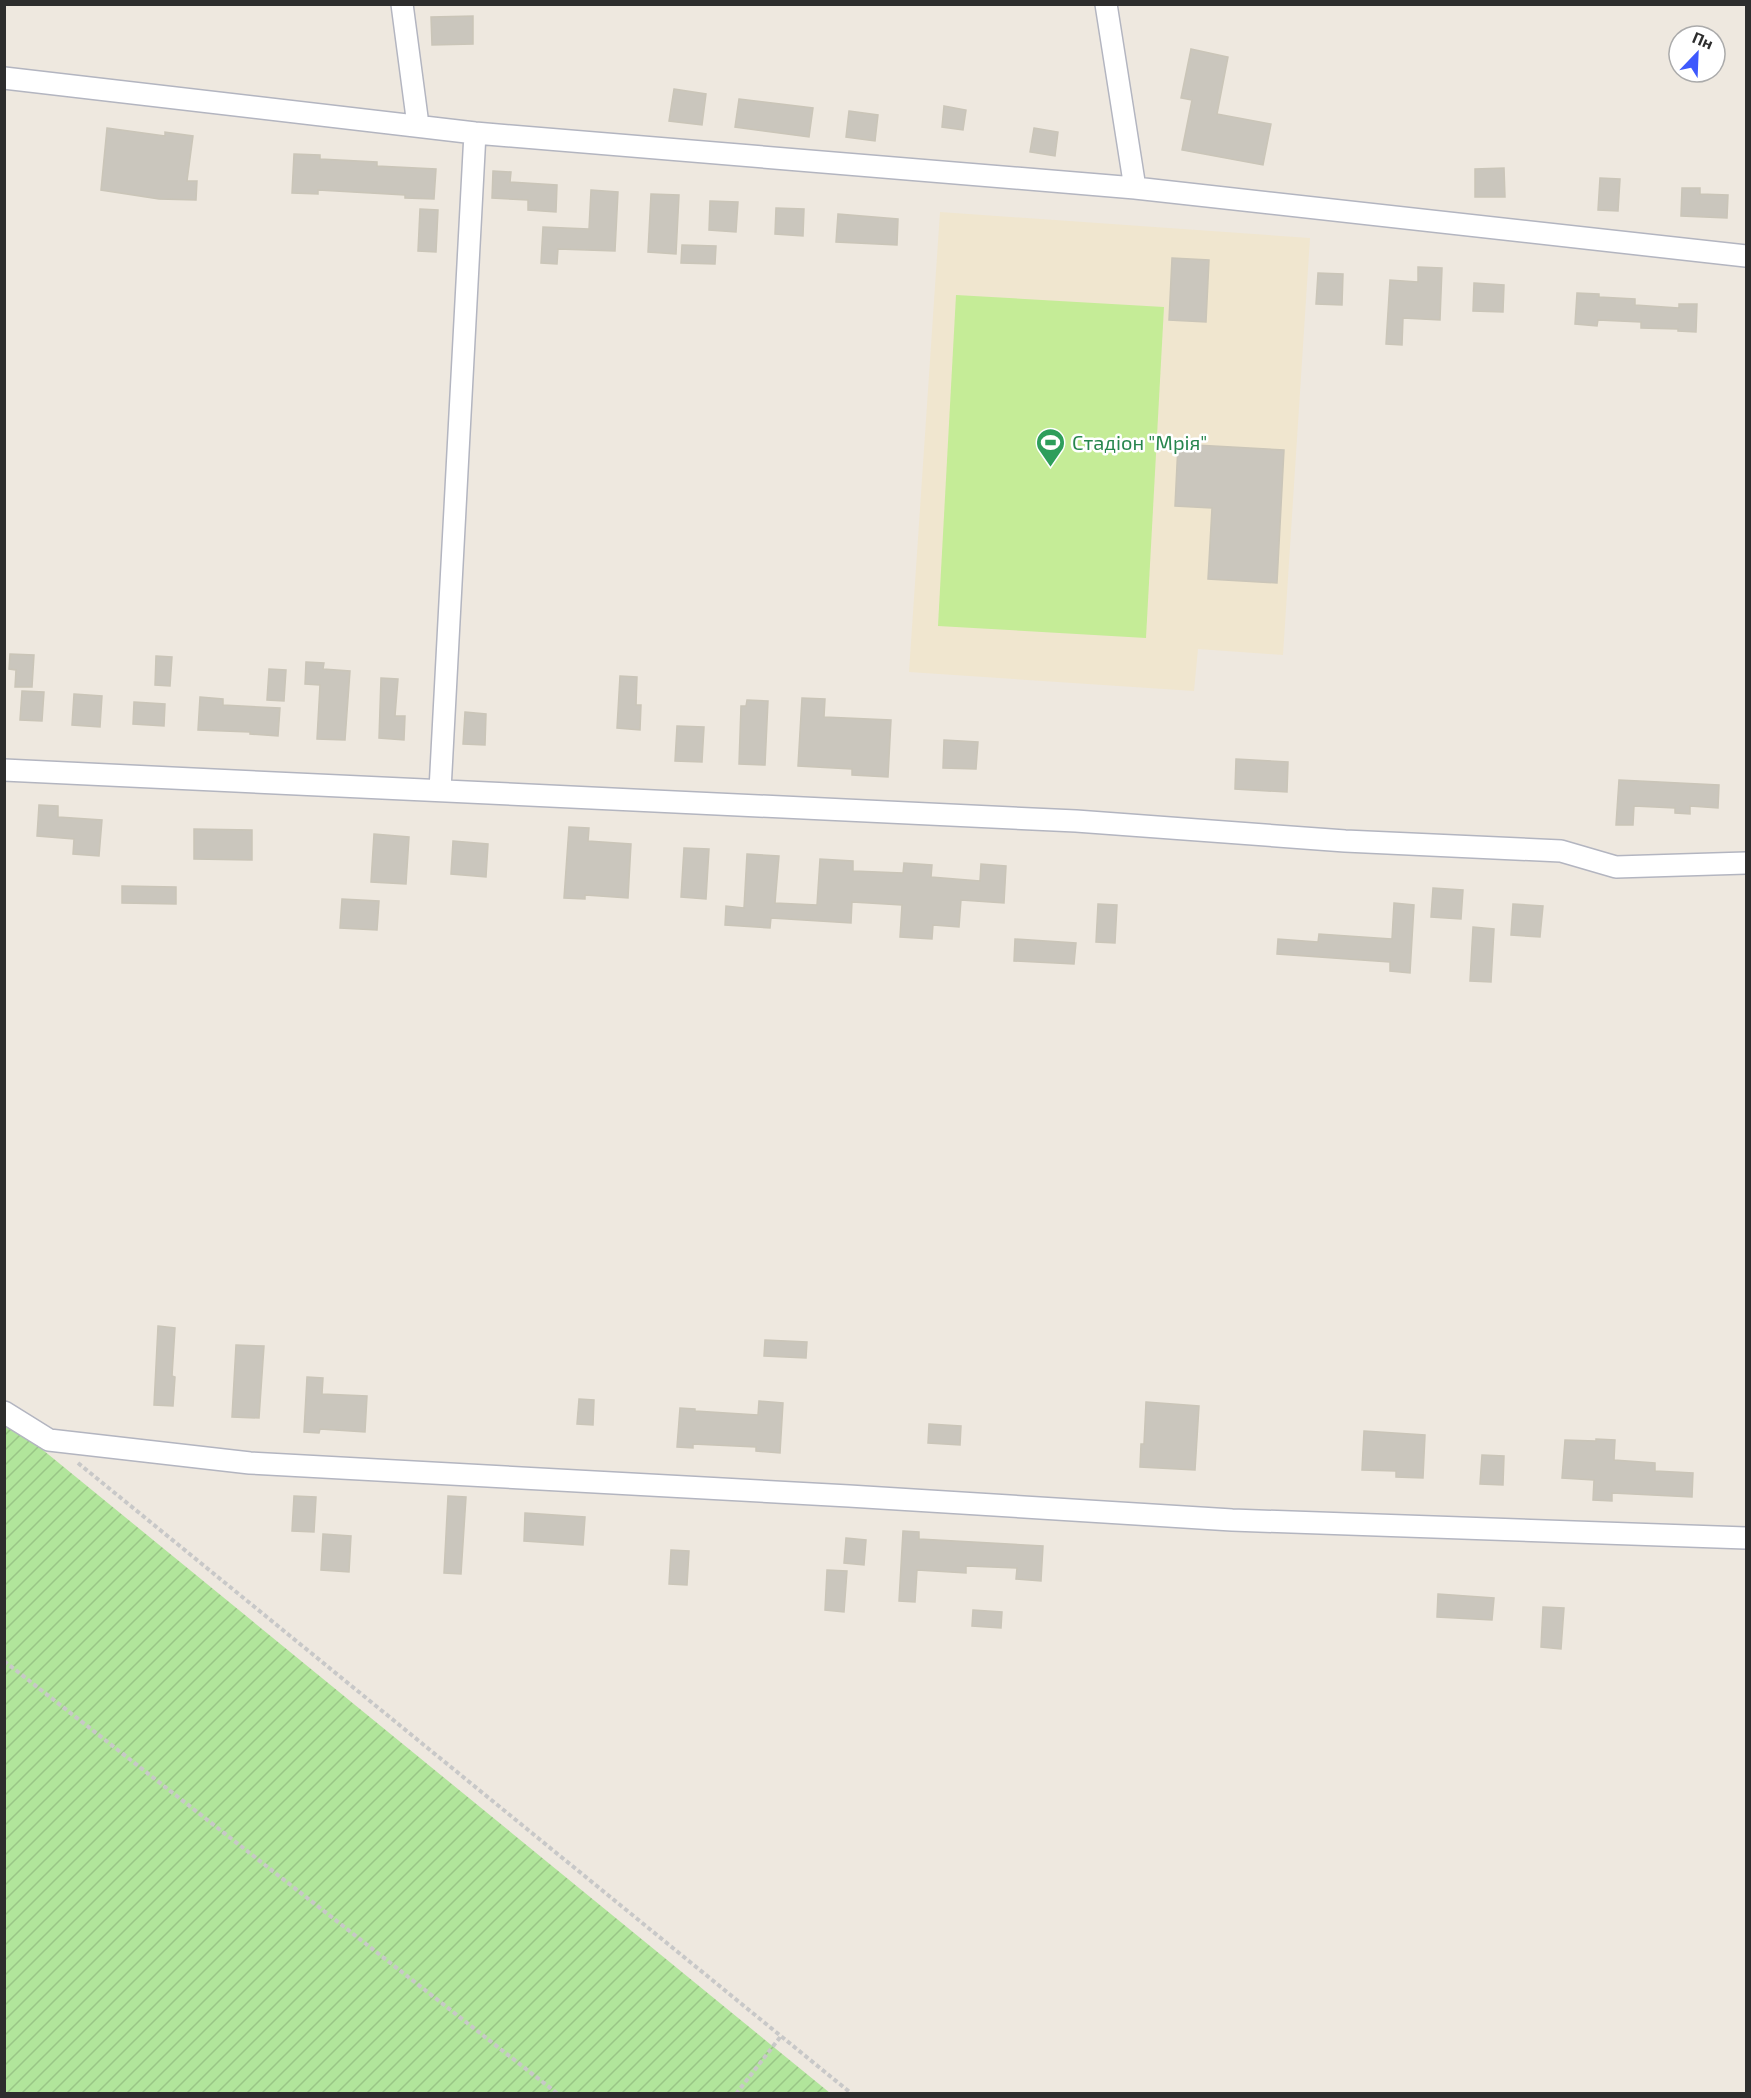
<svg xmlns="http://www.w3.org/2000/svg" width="1751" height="2098" font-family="'Exo 2',sans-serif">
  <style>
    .education { fill: #f0e6cf }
    .garden { fill: url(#garden-furrows) }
    .pitch { fill: #c5ec97 }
    .building { fill: #cac6bd; stroke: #cac5b8; stroke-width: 1.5 }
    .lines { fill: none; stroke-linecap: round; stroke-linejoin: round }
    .minor-casing { stroke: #b3b5c0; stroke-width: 24 }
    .path { stroke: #c8c8c8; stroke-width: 4; stroke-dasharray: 4.5 3; stroke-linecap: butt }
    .minor { stroke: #fff; stroke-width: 21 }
    .labels { text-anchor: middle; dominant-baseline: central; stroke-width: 5; stroke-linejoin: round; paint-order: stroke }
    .leisure-label { font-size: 20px; fill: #27864d; stroke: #fff; text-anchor: start }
  </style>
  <defs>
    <pattern id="garden-furrows" width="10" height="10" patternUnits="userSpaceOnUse" patternTransform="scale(1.5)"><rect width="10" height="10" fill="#b1e59b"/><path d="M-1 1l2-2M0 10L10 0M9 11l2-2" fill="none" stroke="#99c586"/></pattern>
  </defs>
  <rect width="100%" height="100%" fill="#eee8df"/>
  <path class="education" d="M 940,212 L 1310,238 L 1283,655 L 1198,649 L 1194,691 L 909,672 Z"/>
  <path class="garden" d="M 5,1419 L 830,2093 L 5,2093 Z"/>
  <path class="pitch" d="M 956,295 L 1164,307 L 1146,638 L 938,626 Z"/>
  <path class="building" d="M 473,16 L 473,44 L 432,45 L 431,17 Z
    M 1191,49 L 1228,57 L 1217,114 L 1271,124 L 1263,165 L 1182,150 L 1192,100 L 1181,98 Z
    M 674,89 L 706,94 L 702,125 L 669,121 Z
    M 739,99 L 813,108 L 809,137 L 735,127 Z
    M 944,106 L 966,110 L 963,130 L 942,127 Z
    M 849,111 L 878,115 L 875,141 L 846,137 Z
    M 107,128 L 165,136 L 165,132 L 193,136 L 187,181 L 197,181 L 196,200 L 159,199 L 101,190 Z
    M 1034,128 L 1058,132 L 1055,156 L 1030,152 Z
    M 294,154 L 320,155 L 320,159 L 377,162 L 377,166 L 436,169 L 434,199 L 405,198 L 405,195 L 318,190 L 318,194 L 292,193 Z
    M 1504,168 L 1505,197 L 1475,197 L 1475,169 Z
    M 493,171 L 511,172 L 510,182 L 557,185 L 556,212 L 528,210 L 528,200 L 492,198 Z
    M 1600,178 L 1620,179 L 1618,211 L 1598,210 Z
    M 1682,188 L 1700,188 L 1700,194 L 1728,195 L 1727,218 L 1681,216 Z
    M 591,190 L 618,192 L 615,251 L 558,249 L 557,264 L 541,263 L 543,227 L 589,229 Z
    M 651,194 L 679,195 L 676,254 L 648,252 Z
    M 710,201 L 738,202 L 736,232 L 709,230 Z
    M 776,208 L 804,209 L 803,236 L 775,234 Z
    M 420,209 L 438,210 L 436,252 L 418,251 Z
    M 838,214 L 898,219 L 897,245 L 836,242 Z
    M 682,245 L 716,246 L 715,264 L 681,263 Z
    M 1172,258 L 1209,260 L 1206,322 L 1169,320 Z
    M 1418,267 L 1442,268 L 1440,320 L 1403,318 L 1402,345 L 1386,344 L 1390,280 L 1418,282 Z
    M 1318,273 L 1343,274 L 1342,305 L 1316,304 Z
    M 1474,283 L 1504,285 L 1503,312 L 1473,311 Z
    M 1577,293 L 1599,294 L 1599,297 L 1635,299 L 1635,305 L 1679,308 L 1679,304 L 1697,304 L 1696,332 L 1678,331 L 1678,329 L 1641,328 L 1641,322 L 1598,320 L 1597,326 L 1575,324 Z
    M 1178,444 L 1284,450 L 1277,583 L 1208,579 L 1212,508 L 1175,506 Z
    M 10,654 L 34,655 L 32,687 L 15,687 L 16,670 L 9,669 Z
    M 156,656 L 172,657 L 170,686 L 155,685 Z
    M 306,662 L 324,663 L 323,669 L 350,671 L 345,740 L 317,739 L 320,685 L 305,684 Z
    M 269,669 L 286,670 L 284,701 L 267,700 Z
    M 620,676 L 637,677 L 636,705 L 641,705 L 640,730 L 617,728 Z
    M 381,678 L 398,679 L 395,716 L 405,716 L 404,740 L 379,738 Z
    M 22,691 L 44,692 L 42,721 L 20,720 Z
    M 74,694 L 102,696 L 100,727 L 72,725 Z
    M 200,697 L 223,699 L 223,705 L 280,708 L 278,736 L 250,734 L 250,732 L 198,730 Z
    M 802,698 L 825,699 L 824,717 L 891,720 L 888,777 L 852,775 L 852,769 L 798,766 Z
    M 747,700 L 768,701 L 765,765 L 739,764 L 741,706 L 746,706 Z
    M 134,702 L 165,704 L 164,726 L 133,724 Z
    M 465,712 L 486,714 L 485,745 L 463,744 Z
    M 677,726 L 704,727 L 702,762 L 675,761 Z
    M 944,740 L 978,742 L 976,769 L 943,768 Z
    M 1236,759 L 1288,762 L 1287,792 L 1235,789 Z
    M 1619,780 L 1719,785 L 1718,808 L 1690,806 L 1690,814 L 1675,813 L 1675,808 L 1634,806 L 1633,825 L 1616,825 Z
    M 39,805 L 58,806 L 58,817 L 102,820 L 99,856 L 73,854 L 74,839 L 37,836 Z
    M 569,827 L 589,828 L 588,841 L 631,844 L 628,898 L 585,895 L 585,899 L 564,898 Z
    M 194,829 L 252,830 L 252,860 L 194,859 Z
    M 374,834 L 409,837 L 406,884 L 371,882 Z
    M 453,841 L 488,844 L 486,877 L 451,874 Z
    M 684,848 L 709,849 L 706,899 L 681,897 Z
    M 747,854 L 779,856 L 775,903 L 817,905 L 820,859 L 853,861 L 853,871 L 903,873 L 904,863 L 932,865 L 931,877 L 980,881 L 981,864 L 1006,866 L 1004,903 L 961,900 L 959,927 L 933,925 L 932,939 L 900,937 L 902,905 L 852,902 L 851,923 L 771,918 L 770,928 L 725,925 L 726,906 L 744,908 Z
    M 122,886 L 176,887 L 176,904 L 122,903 Z
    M 1433,888 L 1463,890 L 1461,919 L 1431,917 Z
    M 342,899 L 379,901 L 377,930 L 340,928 Z
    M 1394,903 L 1414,905 L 1410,973 L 1390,971 L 1390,962 L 1277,954 L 1278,939 L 1318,942 L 1319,934 L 1392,939 Z
    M 1098,904 L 1117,905 L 1115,943 L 1096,942 Z
    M 1513,904 L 1543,906 L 1540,937 L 1511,935 Z
    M 1473,927 L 1494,929 L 1491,982 L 1470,981 Z
    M 1015,939 L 1076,943 L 1074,964 L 1014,961 Z
    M 158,1326 L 175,1328 L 172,1376 L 175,1377 L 173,1406 L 154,1405 Z
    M 765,1340 L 807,1342 L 806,1358 L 764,1356 Z
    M 236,1345 L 264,1346 L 259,1418 L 232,1417 Z
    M 307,1377 L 323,1378 L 322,1394 L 367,1396 L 365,1432 L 320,1429 L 319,1433 L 304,1432 Z
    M 579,1399 L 594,1400 L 593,1425 L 577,1424 Z
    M 759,1401 L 783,1403 L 780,1453 L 756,1451 L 756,1447 L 693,1444 L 693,1448 L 677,1447 L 680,1408 L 695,1409 L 695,1411 L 758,1415 Z
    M 1146,1402 L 1199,1406 L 1195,1470 L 1140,1467 L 1141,1444 L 1144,1444 Z
    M 929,1424 L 961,1426 L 960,1445 L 928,1443 Z
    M 1364,1431 L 1425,1435 L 1423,1478 L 1396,1477 L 1396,1471 L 1362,1470 Z
    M 1596,1439 L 1615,1440 L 1614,1460 L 1655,1463 L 1655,1471 L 1693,1473 L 1692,1497 L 1612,1493 L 1612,1501 L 1593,1500 L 1594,1480 L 1562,1478 L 1565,1440 L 1596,1441 Z
    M 1482,1455 L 1504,1456 L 1503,1485 L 1480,1484 Z
    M 294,1496 L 316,1497 L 314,1532 L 292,1531 Z
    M 448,1496 L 466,1497 L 461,1574 L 444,1573 Z
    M 525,1513 L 585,1517 L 583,1545 L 524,1541 Z
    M 903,1531 L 919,1532 L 919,1539 L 1043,1546 L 1041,1581 L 1016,1579 L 1017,1568 L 966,1566 L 966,1573 L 917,1570 L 915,1602 L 899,1601 Z
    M 323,1534 L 351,1536 L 349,1572 L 321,1570 Z
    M 846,1538 L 866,1540 L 864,1565 L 844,1563 Z
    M 671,1550 L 689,1551 L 687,1585 L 669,1584 Z
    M 827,1570 L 847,1571 L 844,1612 L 825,1610 Z
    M 1438,1594 L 1494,1598 L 1492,1620 L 1437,1617 Z
    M 1543,1607 L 1564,1608 L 1561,1649 L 1541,1647 Z
    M 973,1610 L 1002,1612 L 1001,1628 L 972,1626 Z"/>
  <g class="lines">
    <defs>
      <path id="minor" d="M 402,4 L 418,125
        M 1106,4 L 1135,188
        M 4,78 L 475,133 L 1135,188 L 1746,256
        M 4,770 L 1076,821 L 1345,841 L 1561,851 L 1616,867 L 1746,863
        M 440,790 L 475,133
        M 4,1412 L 49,1440 L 250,1463 L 849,1496 L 1232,1520 L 1746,1538"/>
    </defs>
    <use href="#minor" class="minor-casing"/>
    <path class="path" d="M 78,1463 L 852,2094
      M 4,1661 L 558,2094
      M 736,2094 L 781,2036"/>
    <use href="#minor" class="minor"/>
  </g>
  <defs>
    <symbol id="stadium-pin" viewBox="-11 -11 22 30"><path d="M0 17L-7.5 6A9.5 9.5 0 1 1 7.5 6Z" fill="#2e9e5b" stroke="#fff"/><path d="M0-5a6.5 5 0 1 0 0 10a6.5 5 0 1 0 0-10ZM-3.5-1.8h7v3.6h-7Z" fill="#fff"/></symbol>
  </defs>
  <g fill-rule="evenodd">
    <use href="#stadium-pin" x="1034" y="426" width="33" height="45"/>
  </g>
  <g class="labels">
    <g class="leisure-label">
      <text x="1072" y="442">Стадіон "Мрія"</text>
    </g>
  </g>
  <rect width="1751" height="2098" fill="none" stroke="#2d2d2d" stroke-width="12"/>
  <g transform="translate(1697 54) rotate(23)"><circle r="28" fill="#ffffff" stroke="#ababab" stroke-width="1.5"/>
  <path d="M0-4.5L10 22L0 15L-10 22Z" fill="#3e59fd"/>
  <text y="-9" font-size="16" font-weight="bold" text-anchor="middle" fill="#2d2d2d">Пн</text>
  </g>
</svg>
